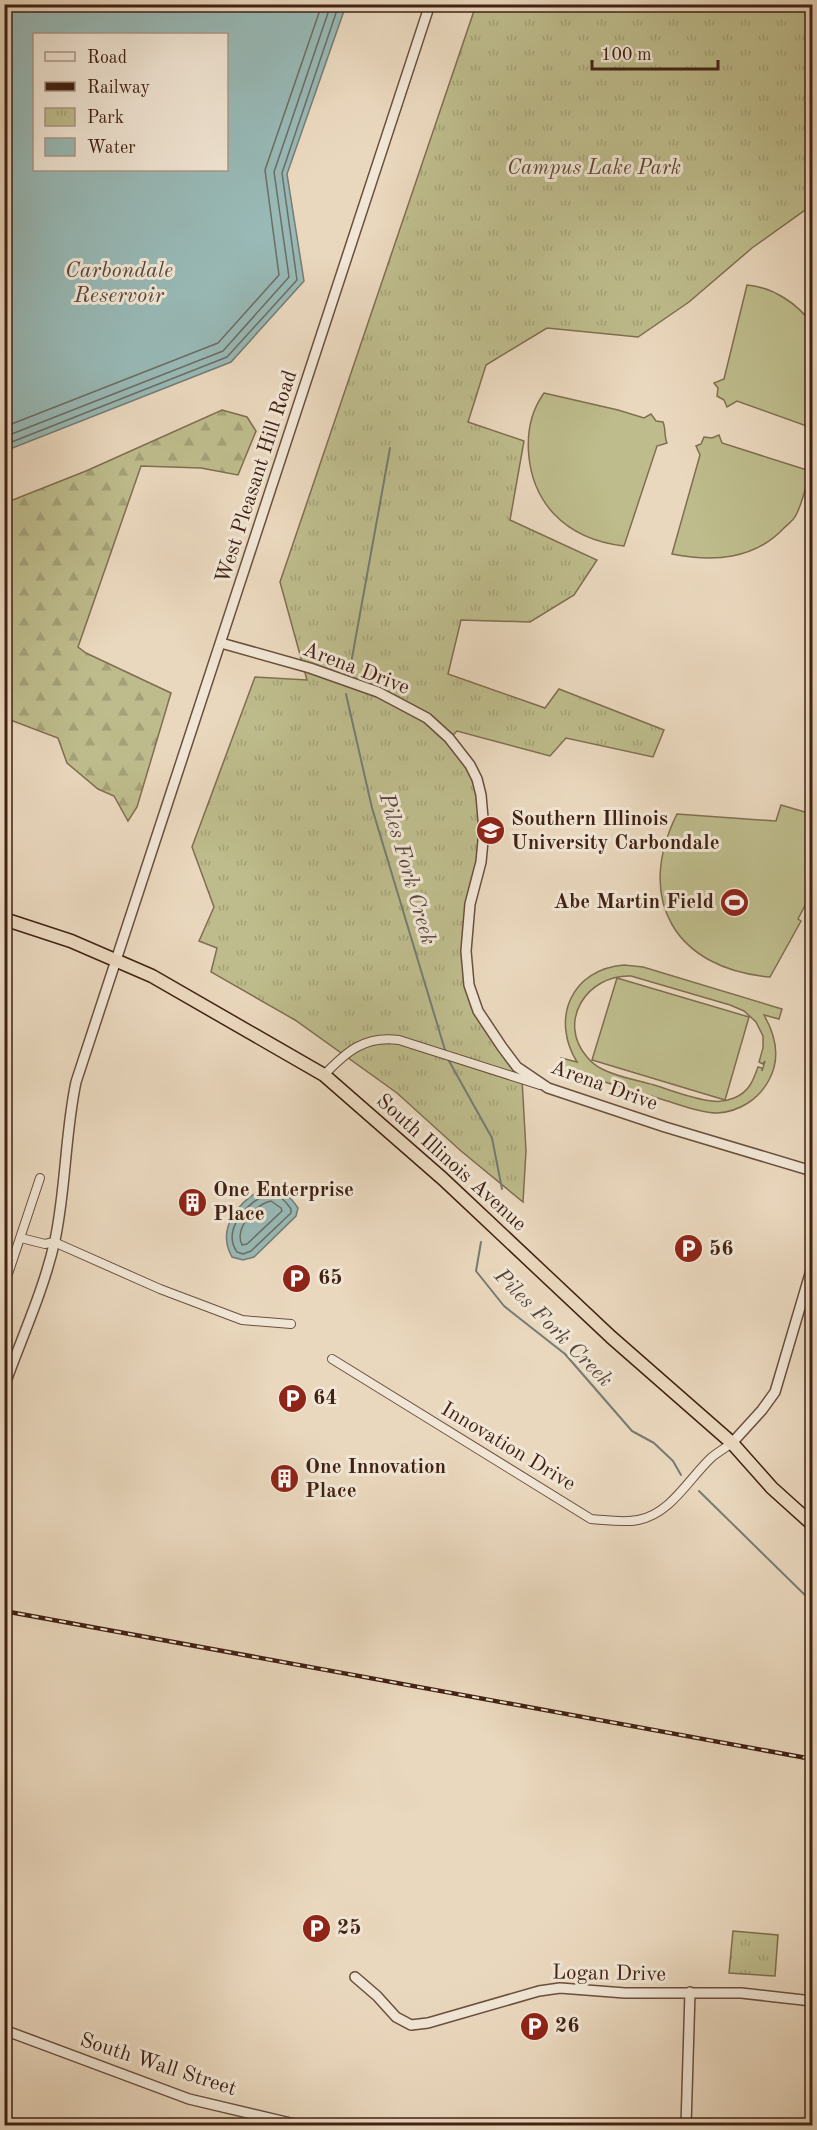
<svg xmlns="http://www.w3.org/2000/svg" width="817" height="2130" font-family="'Old Standard TT',serif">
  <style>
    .grass { fill: #bebc8c; stroke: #806e50; stroke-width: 1.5; fill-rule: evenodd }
    .forest { fill: url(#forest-firs); stroke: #806e50; stroke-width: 1.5 }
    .park { fill: url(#park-tufts); stroke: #806e50; stroke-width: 1.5 }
    .water { fill: #98b9b6; stroke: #757c75; stroke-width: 1.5; fill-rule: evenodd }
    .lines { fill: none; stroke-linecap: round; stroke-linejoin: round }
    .shore { stroke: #6c6d64; stroke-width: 1.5 }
    .stream { stroke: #757c75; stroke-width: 2 }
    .minor-casing { stroke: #6b4f3e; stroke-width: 10 }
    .tertiary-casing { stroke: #6b4f3e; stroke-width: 12 }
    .trunk-casing { stroke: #412113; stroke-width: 15 }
    .minor { stroke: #f1e6d5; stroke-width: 8 }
    .tertiary { stroke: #f1e6d5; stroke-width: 9 }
    .trunk { stroke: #ead8be; stroke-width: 12 }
    .rail-casing { stroke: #412113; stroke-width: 4.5 }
    .rail { stroke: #f1e6d5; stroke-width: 2; stroke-dasharray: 7; stroke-linecap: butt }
    .labels { text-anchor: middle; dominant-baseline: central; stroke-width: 6; stroke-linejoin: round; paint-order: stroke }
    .park-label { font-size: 21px; font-style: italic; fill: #604831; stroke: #f1e6d5 }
    .street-label { font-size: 21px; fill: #412113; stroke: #f1e6d5 }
    .poi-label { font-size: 21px; font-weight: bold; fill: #412113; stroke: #f1e6d5; text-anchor: start }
    .water-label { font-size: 22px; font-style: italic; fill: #57473c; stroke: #f1e6d5 }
  </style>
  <defs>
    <pattern id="forest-firs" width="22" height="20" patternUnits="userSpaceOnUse" patternTransform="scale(1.5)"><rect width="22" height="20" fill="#bebc8c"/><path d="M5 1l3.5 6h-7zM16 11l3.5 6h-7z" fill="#a4a178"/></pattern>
    <pattern id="park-tufts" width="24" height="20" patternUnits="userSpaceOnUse" patternTransform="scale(1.5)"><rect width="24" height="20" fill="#bebc8c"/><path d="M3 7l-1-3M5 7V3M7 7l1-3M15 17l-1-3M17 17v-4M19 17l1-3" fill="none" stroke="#a4a178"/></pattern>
  </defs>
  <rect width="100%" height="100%" fill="#ead8be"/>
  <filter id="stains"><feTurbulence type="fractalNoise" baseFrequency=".00333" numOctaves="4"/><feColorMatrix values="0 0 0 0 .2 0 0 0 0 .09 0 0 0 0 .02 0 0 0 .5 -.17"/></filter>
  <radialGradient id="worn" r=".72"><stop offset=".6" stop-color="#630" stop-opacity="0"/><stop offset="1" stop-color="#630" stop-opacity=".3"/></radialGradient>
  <path class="grass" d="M 747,285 C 773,287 798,304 812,324 L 812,428 L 737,401 L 727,407 L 724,400 L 717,396 L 718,388 L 714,383 L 724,379 Z
    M 544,393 L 618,410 L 644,418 L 651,414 L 656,421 L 663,422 C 666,429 664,436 667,443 L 657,446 L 624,546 C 598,543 573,534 554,514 C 525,483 519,428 544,393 Z
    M 719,435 L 722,443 L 810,471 C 806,485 803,502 796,515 C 794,520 788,524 784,528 C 754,560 713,562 672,554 L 700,455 L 696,446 L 701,444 L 704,437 L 712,438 Z
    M 781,805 L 812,814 L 812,892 L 798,919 L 801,921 L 770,977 C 676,969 634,900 677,814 L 776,821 Z
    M 624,965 L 643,967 L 782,1009 L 779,1019 L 764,1015 C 776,1036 781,1058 769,1080 C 759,1099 739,1112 717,1113 C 700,1113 681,1105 664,1100 C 629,1089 594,1079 558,1068 L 561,1058 L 577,1062 C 550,1018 572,969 624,965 ZM 631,976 L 730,1005 L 744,1011 L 756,1022 L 763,1036 L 763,1048 L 759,1062 L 763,1064 L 765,1061 L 762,1071 L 762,1068 L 758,1067 C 753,1081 749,1092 734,1098 C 727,1101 719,1102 712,1101 C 692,1099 673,1091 654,1085 C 637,1080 617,1077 602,1069 C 596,1066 591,1062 587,1057 C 556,1021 588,974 631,976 Z
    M 617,978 L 749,1017 L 725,1100 L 592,1060 Z"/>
  <path class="forest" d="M 222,410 L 247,417 L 256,431 L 238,475 L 201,468 L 141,466 L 78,647 L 86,653 L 171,693 L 137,807 L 128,821 L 114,796 L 98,789 L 67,763 L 58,738 L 5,718 L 5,503 L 86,471 Z"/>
  <path class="park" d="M 476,5 L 812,5 L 812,205 L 752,248 L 689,302 L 638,337 L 547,328 L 486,365 L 468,422 L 524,441 L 510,520 L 597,560 L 574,595 L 530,622 L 461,620 L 448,674 L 545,708 L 559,689 L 664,730 L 653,757 L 566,738 L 550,756 L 457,731 L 450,738 L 471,765 L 483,812 L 467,951 L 478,1011 L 522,1079 L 526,1151 L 523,1202 L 461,1151 L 397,1093 L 295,1020 L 211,972 L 217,948 L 199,941 L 214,907 L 192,847 L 255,677 L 307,680 L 280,582 Z
    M 733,1931 L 778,1935 L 775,1976 L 729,1973 Z"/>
  <path class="water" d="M 5,4 L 346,5 L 287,174 L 304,281 L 231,362 L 5,451 ZM 34,34 L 226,34 L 226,170 L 34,170 Z
    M 270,1186 C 283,1191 290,1196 298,1208 L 296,1216 L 254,1257 L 243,1260 L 232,1257 C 215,1227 241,1197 270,1186 Z"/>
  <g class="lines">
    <path class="shore" d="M 4,427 L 218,343 L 279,275 L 265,170 L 322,4
      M 4,437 L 223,351 L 289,277 L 274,172 L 331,4
      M 4,445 L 227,357 L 297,280 L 282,173 L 339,4
      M 270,1193 C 280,1196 285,1200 291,1209 L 291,1213 L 251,1251 L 243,1254 L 237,1252 C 221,1229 249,1200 270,1193 Z
      M 271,1201 L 281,1208 L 282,1211 L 247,1244 L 242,1245 C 234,1229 255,1204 271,1201 Z"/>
    <path class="stream" d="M 350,669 L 390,448
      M 346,694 L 372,808 L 445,1050
      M 449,1061 L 492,1138 L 502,1189
      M 481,1242 L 476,1271 L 504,1306 L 565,1354 L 632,1431 L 654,1443 L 673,1461 L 681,1475
      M 699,1491 L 812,1602"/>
    <defs>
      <path id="minor" d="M 324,1075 C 346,1052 365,1035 399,1040 L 540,1085
        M 21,1238 L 45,1244 L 54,1242 L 160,1289 L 242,1320 L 291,1324
        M 4,1286 L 40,1178
        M 332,1359 L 591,1519 C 607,1520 623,1523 638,1520 C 671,1514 689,1478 712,1457 C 718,1452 725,1448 732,1443"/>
      <path id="tertiary" d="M 221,643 L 310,668 L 378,692 L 427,718 L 449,738 L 470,765 L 477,779 L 481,795 L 484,830 L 481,862 L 470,904 L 466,951 L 469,985 L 478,1011 L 502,1047 L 517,1067 L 548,1088 L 665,1127 L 812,1171
        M 4,1387 C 21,1339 44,1290 55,1240 C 66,1188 65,1134 76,1082 L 430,4
        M 732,1443 L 762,1410 L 775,1392 L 812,1267
        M 355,1977 L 377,1996 L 396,2017 L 411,2025 L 428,2023 L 539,1991 L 560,1988 L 625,1993 L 741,1993 L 812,2001
        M 4,2030 L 189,2099 L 303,2126
        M 686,2126 L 690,1992"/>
      <path id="trunk" d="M 4,919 L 71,941 L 152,976 L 324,1075 L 443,1179 L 611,1337 L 732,1443 L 772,1488 L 812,1524"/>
    </defs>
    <use href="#minor" class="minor-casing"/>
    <use href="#tertiary" class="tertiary-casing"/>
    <use href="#trunk" class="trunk-casing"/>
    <use href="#minor" class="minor"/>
    <use href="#tertiary" class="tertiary"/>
    <use href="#trunk" class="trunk"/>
    <defs>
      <path id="rail" d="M 4,1611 L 812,1759"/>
    </defs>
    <use href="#rail" class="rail-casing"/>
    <use href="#rail" class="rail"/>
  </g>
  <defs>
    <symbol id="university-disc" viewBox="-11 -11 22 22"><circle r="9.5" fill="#8f2418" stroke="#f1e6d5"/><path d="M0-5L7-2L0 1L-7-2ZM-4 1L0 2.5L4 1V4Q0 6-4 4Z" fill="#fff"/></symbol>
    <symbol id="stadium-disc" viewBox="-11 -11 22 22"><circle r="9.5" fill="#8f2418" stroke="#f1e6d5"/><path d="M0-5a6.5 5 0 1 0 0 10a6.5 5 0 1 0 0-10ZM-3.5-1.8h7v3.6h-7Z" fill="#fff"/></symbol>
    <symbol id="building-disc" viewBox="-11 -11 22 22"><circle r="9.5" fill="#8f2418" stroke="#f1e6d5"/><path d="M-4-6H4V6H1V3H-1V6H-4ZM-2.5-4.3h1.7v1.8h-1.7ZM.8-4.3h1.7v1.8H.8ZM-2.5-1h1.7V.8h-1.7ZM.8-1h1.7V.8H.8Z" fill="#fff"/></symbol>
    <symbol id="parking-disc" viewBox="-11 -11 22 22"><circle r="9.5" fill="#8f2418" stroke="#f1e6d5"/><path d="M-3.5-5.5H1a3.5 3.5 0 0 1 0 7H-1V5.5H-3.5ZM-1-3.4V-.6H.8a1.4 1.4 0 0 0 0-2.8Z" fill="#fff"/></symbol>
  </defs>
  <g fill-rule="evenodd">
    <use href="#university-disc" x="474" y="814" width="33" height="33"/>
    <use href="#stadium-disc" x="718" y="886" width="33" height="33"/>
    <use href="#building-disc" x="176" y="1186" width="33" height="33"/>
    <use href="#parking-disc" x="672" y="1232" width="33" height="33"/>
    <use href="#parking-disc" x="280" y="1262" width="33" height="33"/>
    <use href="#parking-disc" x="276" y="1382" width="33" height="33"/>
    <use href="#building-disc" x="268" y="1462" width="33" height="33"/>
    <use href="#parking-disc" x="300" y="1912" width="33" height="33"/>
    <use href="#parking-disc" x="518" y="2010" width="33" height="33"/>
  </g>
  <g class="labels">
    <g class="park-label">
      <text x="594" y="168">Campus Lake Park</text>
    </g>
    <g class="street-label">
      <text transform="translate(257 477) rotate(-72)">West Pleasant Hill Road</text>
      <text transform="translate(356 669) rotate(21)">Arena Drive</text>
      <text transform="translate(604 1086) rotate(20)">Arena Drive</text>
      <text transform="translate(451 1163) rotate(42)">South Illinois Avenue</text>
      <text transform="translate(508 1447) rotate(31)">Innovation Drive</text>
      <text transform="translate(609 1974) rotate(1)">Logan Drive</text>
      <text transform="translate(158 2065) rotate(18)">South Wall Street</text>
    </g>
    <g class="poi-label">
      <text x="511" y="819">Southern Illinois<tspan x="511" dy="24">University Carbondale</tspan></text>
      <text x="714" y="902" text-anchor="end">Abe Martin Field</text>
      <text x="213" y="1190">One Enterprise<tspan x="213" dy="24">Place</tspan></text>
      <text x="709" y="1249">56</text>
      <text x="318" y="1278">65</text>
      <text x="313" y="1398">64</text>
      <text x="305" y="1467">One Innovation<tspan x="305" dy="24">Place</tspan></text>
      <text x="337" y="1928">25</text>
      <text x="555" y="2026">26</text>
    </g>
    <g class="water-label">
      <text x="119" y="271">Carbondale<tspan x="119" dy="25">Reservoir</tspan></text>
      <text transform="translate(407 869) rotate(74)">Piles Fork Creek</text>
      <text transform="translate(553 1328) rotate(45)">Piles Fork Creek</text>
    </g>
  </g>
  <rect width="817" height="2130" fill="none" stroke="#ead8be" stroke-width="24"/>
  <rect x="6" y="6" width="805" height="2118" fill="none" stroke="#412113" stroke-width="3"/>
  <rect x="12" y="12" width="793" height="2106" fill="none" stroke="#412113" stroke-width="1.5"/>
  <rect x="33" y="33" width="195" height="138" fill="#f1e6d5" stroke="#ab9787" stroke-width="1.5"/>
  <rect x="45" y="52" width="30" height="9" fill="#f1e6d5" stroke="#ab9787" stroke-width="1.5"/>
  <text x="87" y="63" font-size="18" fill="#412113">Road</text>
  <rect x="45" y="82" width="30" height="9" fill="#412113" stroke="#ab9787" stroke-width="1.5"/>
  <text x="87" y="93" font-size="18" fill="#412113">Railway</text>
  <rect x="45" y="108" width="30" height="18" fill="url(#park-tufts)" stroke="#ab9787" stroke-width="1.5"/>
  <text x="87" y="123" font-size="18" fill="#412113">Park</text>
  <rect x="45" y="138" width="30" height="18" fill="#98b9b6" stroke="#ab9787" stroke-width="1.5"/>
  <text x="87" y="153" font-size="18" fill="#412113">Water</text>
  <path d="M592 60v9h126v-9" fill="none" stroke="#412113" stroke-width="3"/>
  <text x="601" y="60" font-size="18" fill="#412113" stroke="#f1e6d5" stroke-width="4.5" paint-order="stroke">100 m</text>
  <rect width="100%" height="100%" filter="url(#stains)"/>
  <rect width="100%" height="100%" fill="url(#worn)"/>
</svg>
